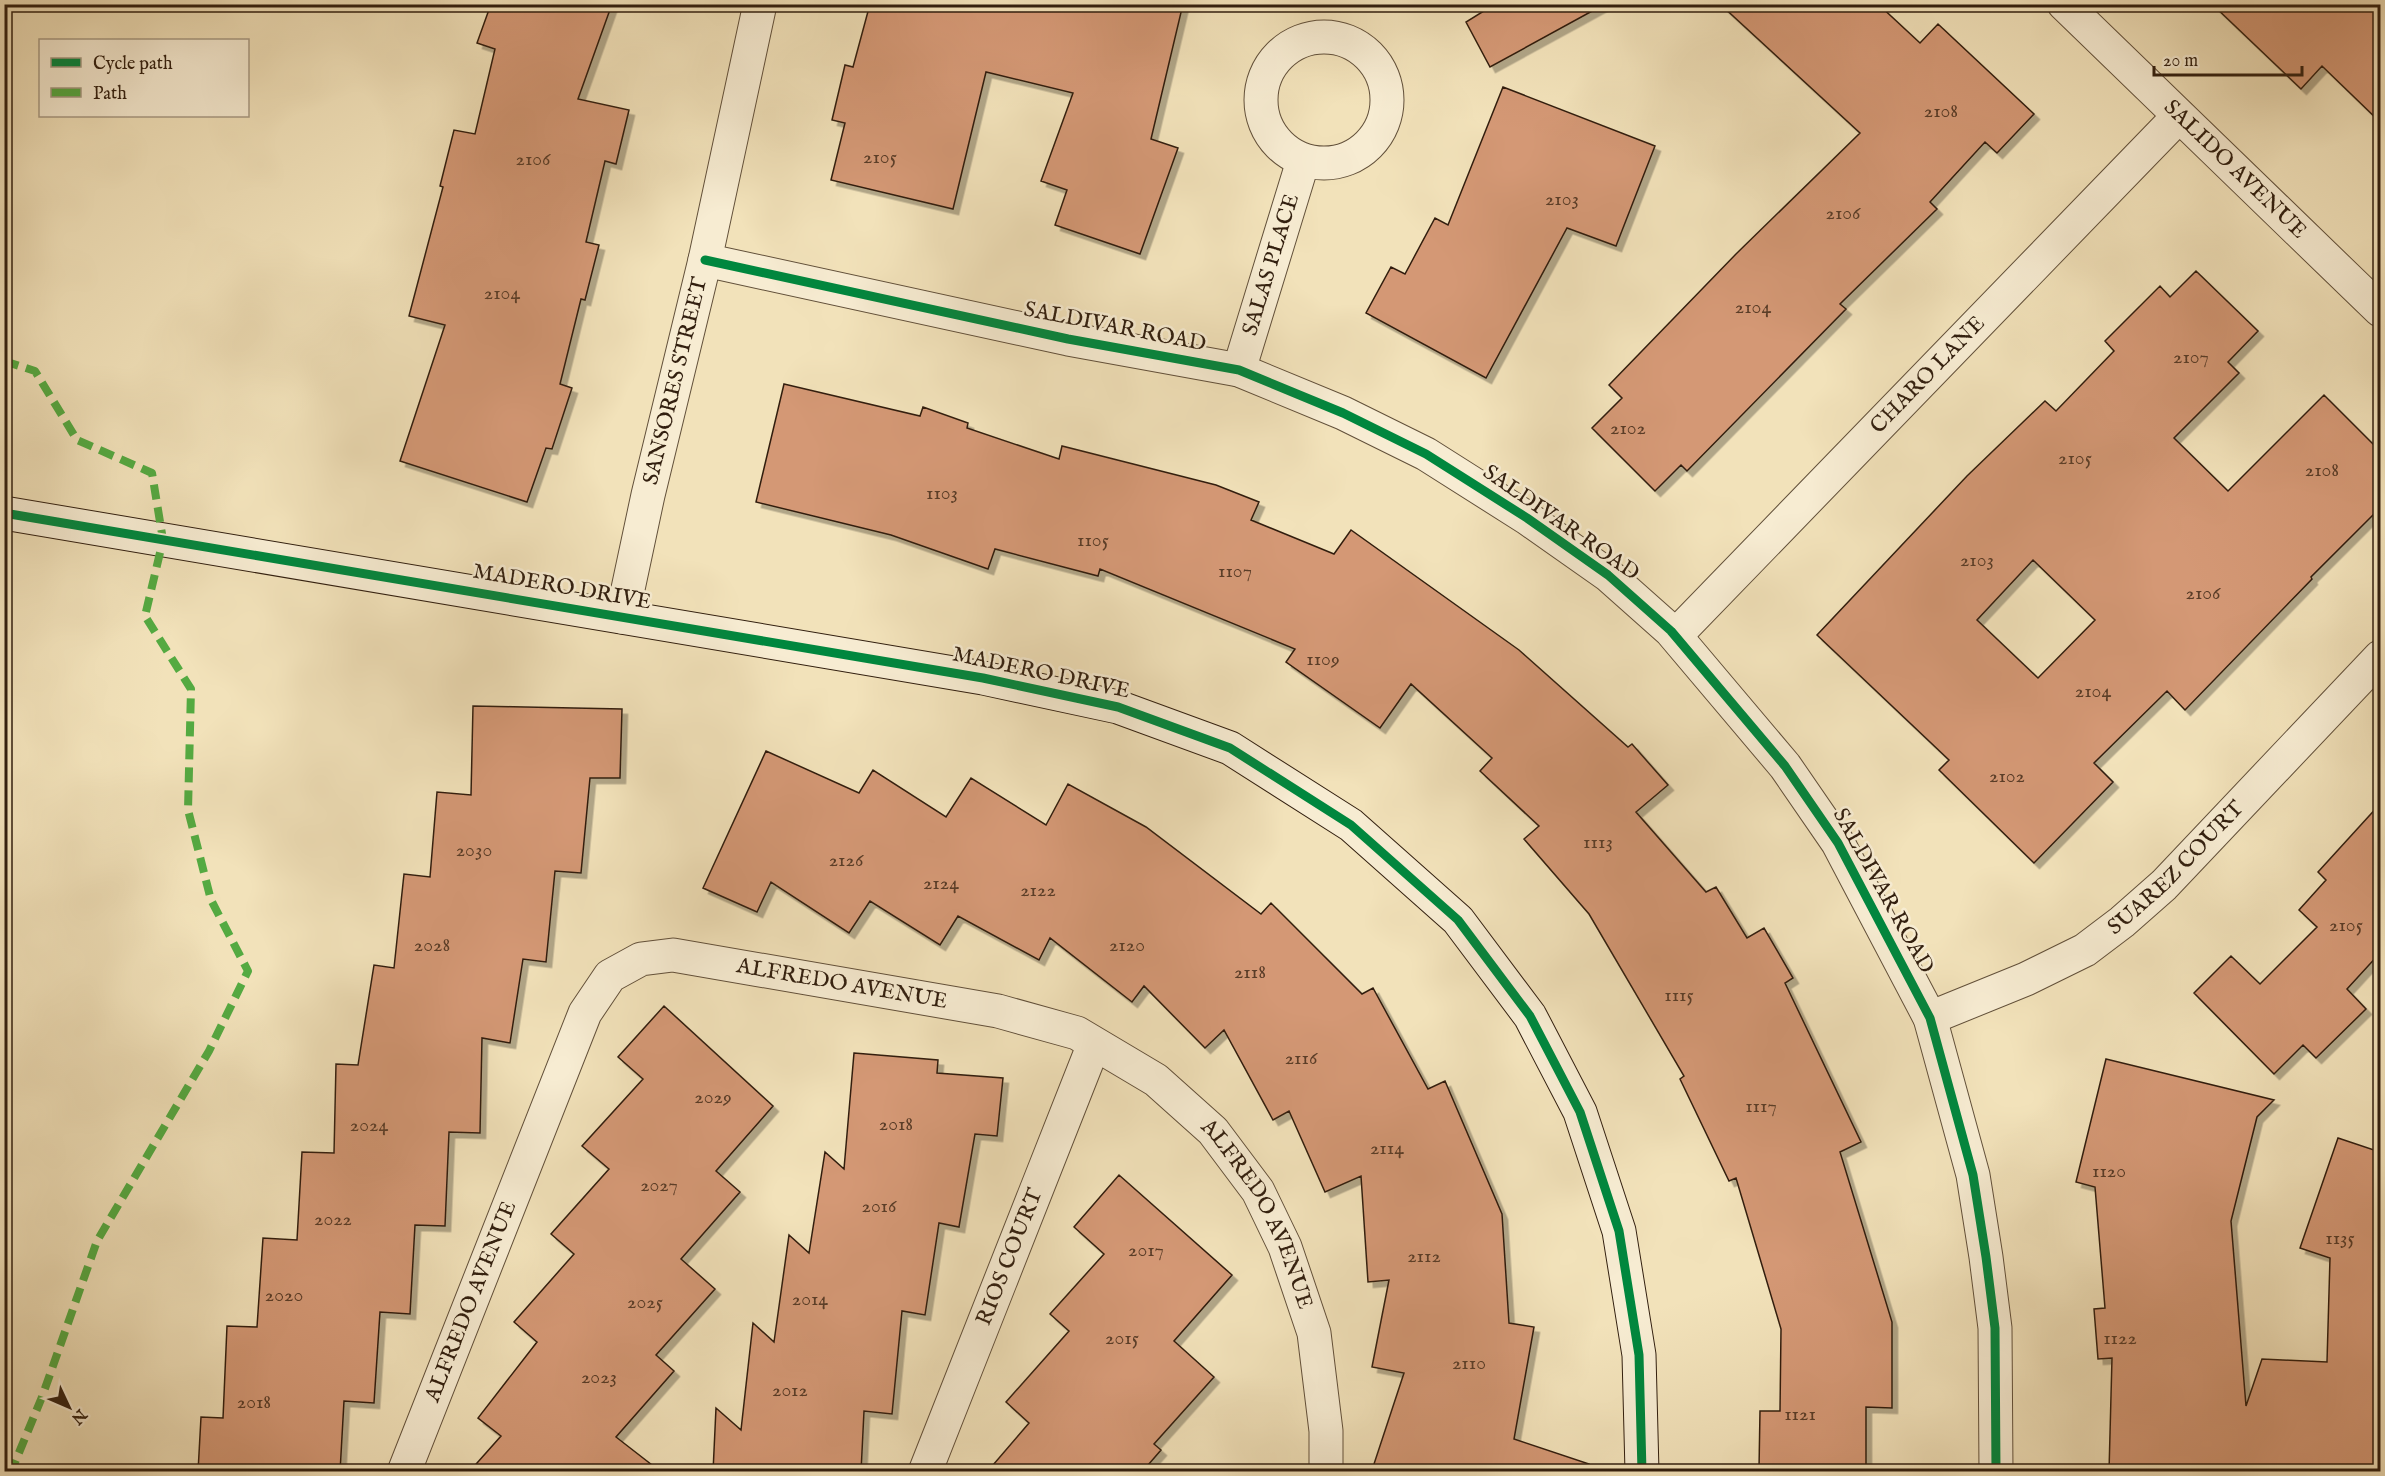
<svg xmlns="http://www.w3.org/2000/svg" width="2385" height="1476" font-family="'IM FELL English',serif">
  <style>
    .building { fill: #d49875; stroke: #321f0f; stroke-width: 1.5; fill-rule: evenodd; filter: url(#shadow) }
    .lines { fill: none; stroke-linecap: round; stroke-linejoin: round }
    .street-casing { stroke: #62503a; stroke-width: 35 }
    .secondary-casing { stroke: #321f0f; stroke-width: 35 }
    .street { stroke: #f7ecd2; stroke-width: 33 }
    .secondary { stroke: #f7ecd2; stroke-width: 33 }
    .quiet { stroke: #54aa41; stroke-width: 8; stroke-dasharray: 15 8; stroke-linecap: butt }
    .cycleway-casing { stroke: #f7ecd2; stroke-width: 13 }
    .cycleway { stroke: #00873e; stroke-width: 9 }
    .labels { text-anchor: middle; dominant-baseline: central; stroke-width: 5; stroke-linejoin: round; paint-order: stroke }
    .number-label { font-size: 20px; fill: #5a3d28 }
    .street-label { font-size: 22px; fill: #321f0f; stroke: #f7ecd2 }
  </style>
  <defs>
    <filter id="shadow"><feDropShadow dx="5.5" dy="5.5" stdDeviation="0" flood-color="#0004"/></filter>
  </defs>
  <rect width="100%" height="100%" fill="#f2e2ba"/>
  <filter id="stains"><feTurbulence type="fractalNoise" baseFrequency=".00333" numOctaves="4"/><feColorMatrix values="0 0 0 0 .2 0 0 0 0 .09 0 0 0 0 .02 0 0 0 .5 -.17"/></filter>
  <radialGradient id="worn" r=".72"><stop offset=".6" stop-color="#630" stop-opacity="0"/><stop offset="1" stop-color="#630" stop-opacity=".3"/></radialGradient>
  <path class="building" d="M 491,4 L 612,4 L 578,99 L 629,110 L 616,164 L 605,161 L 586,242 L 599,245 L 585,300 L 581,299 L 560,384 L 572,388 L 552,449 L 546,448 L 527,502 L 400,461 L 445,325 L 409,316 L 443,187 L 440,186 L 454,130 L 475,134 L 495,49 L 477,43 Z
    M 870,4 L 1183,4 L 1151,139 L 1178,148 L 1140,254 L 1055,225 L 1067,190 L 1041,181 L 1073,93 L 986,72 L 953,209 L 831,180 L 845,123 L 832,120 L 845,65 L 853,67 Z
    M 1495,4 L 1605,4 L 1490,67 L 1466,22 Z
    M 1720,4 L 1878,4 L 1920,43 L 1938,24 L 2034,114 L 1997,153 L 1985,142 L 1930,202 L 1937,209 L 1840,304 L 1846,309 L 1687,471 L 1681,465 L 1655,491 L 1592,428 L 1622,398 L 1609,385 L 1736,254 L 1860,133 Z
    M 2212,4 L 2380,4 L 2380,122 L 2322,66 L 2301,89 Z
    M 1503,87 L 1655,146 L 1616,246 L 1567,228 L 1486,378 L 1366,313 L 1391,267 L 1405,274 L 1435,218 L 1448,225 Z
    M 2196,271 L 2258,331 L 2228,362 L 2239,373 L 2174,438 L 2228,491 L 2324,395 L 2380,451 L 2380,508 L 2311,577 L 2312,579 L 2185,710 L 2167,691 L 2094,763 L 2113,782 L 2034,863 L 1939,770 L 1949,760 L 1817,635 L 1967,476 L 2045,401 L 2056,411 L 2114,351 L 2105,341 L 2160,286 L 2170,297 ZM 2033,560 L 2095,620 L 2038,678 L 1977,620 Z
    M 784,384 L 920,416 L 923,407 L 968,423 L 967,428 L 1059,459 L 1062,446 L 1216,485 L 1259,502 L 1251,520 L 1334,554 L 1351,530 L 1519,650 L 1628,747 L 1632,744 L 1668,785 L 1636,812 L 1706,892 L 1716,887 L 1747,938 L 1764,928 L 1793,978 L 1785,983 L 1861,1142 L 1840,1152 L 1892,1322 L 1892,1408 L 1866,1407 L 1866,1469 L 1759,1469 L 1760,1411 L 1780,1411 L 1781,1329 L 1736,1178 L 1729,1181 L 1680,1079 L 1684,1076 L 1589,914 L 1524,839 L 1539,826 L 1480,771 L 1492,758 L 1411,684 L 1380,728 L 1286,662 L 1295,649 L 1100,569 L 1098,576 L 995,549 L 988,569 L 891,535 L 756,502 Z
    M 473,706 L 622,709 L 620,778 L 590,778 L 581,873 L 555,871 L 546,962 L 523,959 L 510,1043 L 482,1038 L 480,1133 L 449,1132 L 445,1226 L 415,1225 L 410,1314 L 380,1312 L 374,1403 L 344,1401 L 340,1472 L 198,1472 L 201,1417 L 223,1418 L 227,1326 L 257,1327 L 263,1238 L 297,1240 L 302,1152 L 334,1153 L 336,1064 L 358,1065 L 374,965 L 394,968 L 404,874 L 430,877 L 437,792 L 471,795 Z
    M 766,751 L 859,793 L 873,770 L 946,817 L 971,778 L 1046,825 L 1068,784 L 1146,827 L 1261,914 L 1271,903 L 1362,994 L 1373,988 L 1428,1089 L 1445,1081 L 1502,1214 L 1509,1323 L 1534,1327 L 1514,1439 L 1589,1464 L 1588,1472 L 1396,1472 L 1374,1464 L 1404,1373 L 1372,1367 L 1389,1280 L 1368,1282 L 1361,1176 L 1325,1192 L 1289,1111 L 1273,1120 L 1224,1030 L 1205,1048 L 1144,986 L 1132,1002 L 1050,938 L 1039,960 L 958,916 L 940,945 L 870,901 L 849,933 L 771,882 L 757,912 L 703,888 Z
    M 2380,804 L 2380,953 L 2347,989 L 2366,1009 L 2316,1058 L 2303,1045 L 2274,1074 L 2194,993 L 2231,956 L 2260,984 L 2317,927 L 2299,910 L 2326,880 L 2318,872 Z
    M 664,1006 L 773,1106 L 716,1171 L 740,1192 L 681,1259 L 715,1289 L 656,1355 L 674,1371 L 616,1437 L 661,1472 L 469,1472 L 501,1436 L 478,1418 L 537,1342 L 514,1322 L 574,1254 L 551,1234 L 609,1169 L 582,1146 L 643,1079 L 618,1057 Z
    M 854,1053 L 938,1060 L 937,1073 L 1003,1078 L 997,1136 L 975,1134 L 959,1227 L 939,1223 L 925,1315 L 902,1311 L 892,1414 L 864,1411 L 861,1472 L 713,1472 L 716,1408 L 741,1430 L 753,1323 L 774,1342 L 789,1235 L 809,1253 L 825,1152 L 844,1169 Z
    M 2106,1059 L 2274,1100 L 2257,1117 L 2231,1221 L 2246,1406 L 2262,1359 L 2327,1362 L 2330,1258 L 2300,1248 L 2338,1138 L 2380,1152 L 2380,1472 L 2109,1472 L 2112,1358 L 2098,1359 L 2094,1309 L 2105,1308 L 2095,1187 L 2076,1182 Z
    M 1119,1175 L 1232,1275 L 1174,1341 L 1214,1377 L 1154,1444 L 1161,1450 L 1142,1472 L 987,1472 L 1029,1423 L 1006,1402 L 1069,1331 L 1050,1314 L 1104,1254 L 1074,1227 Z"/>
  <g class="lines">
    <defs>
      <g id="street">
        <path id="s1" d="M 2064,4 L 2380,310"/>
        <circle cx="1324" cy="100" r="63"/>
        <path d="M 705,260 L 1068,339 L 1239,370 L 1343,413 L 1426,454 L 1527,518 L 1608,575 L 1671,631 L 1785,766 L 1838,843 L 1930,1018 L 1973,1175 L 1986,1257 L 1995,1328 L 1996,1472"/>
        <path id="s2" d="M 1239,370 L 1303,161"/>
        <path id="s3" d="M 622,617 L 648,495 L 705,260 L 760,4"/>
        <path id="s4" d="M 1676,635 L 2179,116"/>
        <path id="s5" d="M 1930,1018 L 2026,979 L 2085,950 L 2122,922 L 2164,885 L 2380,657"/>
        <path id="s6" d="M 404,1472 L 585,1013 L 610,976 L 641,959 L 673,955 L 998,1011 L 1077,1033 L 1156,1080 L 1213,1131 L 1258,1191 L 1285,1247 L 1314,1333 L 1326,1431 L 1326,1472"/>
        <path id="s7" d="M 925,1472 L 1094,1044"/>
      </g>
      <path id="secondary" d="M 4,513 L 983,678 L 1118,707 L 1230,748 L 1351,825 L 1458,920 L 1530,1016 L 1580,1112 L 1619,1231 L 1639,1355 L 1642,1472"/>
    </defs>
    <use href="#street" class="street-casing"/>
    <use href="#secondary" class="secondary-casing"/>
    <use href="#street" class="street"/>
    <use href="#secondary" class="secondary"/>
    <path class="quiet" d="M 4,361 L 35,371 L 77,440 L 152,473 L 163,540 L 145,616 L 191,689 L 188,810 L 211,900 L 248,971 L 209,1051 L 97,1241 L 42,1397 L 11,1472"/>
    <defs>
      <path id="cycleway" d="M 705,260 L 1068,339 L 1239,370 L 1343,413 L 1426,454 L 1527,518 L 1608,575 L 1671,631 L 1785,766 L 1838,843 L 1930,1018 L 1973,1175 L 1986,1257 L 1995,1328 L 1996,1472
        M 4,513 L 983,678 L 1118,707 L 1230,748 L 1351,825 L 1458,920 L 1530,1016 L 1580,1112 L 1619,1231 L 1639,1355 L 1642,1472"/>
    </defs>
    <use href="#cycleway" class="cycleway-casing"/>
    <use href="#cycleway" class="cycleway"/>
  </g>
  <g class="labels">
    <g class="number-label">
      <text x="1941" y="111">2108</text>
      <text x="880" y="157">2105</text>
      <text x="533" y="159">2106</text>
      <text x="1562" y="199">2103</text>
      <text x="1843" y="213">2106</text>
      <text x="502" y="293">2104</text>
      <text x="1753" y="307">2104</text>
      <text x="2191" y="357">2107</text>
      <text x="1628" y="428">2102</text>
      <text x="2075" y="458">2105</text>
      <text x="2322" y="470">2108</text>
      <text x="942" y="493">1103</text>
      <text x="1093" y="540">1105</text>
      <text x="1977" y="560">2103</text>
      <text x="1235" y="571">1107</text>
      <text x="2203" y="593">2106</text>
      <text x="1323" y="659">1109</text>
      <text x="2093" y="691">2104</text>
      <text x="2007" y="776">2102</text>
      <text x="1598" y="842">1113</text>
      <text x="474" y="850">2030</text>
      <text x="846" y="860">2126</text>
      <text x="941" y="883">2124</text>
      <text x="1038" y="890">2122</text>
      <text x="2346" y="925">2105</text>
      <text x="432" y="945">2028</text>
      <text x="1127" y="945">2120</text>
      <text x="1250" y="972">2118</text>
      <text x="1679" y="995">1115</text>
      <text x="1301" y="1058">2116</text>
      <text x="713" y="1097">2029</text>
      <text x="1761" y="1106">1117</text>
      <text x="896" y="1124">2018</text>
      <text x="369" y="1125">2024</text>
      <text x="1387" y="1148">2114</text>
      <text x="2109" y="1171">1120</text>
      <text x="659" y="1185">2027</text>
      <text x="879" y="1206">2016</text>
      <text x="333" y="1219">2022</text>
      <text x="2340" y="1238">1135</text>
      <text x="1146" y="1250">2017</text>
      <text x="1424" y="1256">2112</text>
      <text x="284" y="1295">2020</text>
      <text x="810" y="1299">2014</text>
      <text x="645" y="1302">2025</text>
      <text x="1122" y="1338">2015</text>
      <text x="2120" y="1338">1122</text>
      <text x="1469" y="1363">2110</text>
      <text x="599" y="1377">2023</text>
      <text x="790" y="1390">2012</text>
      <text x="254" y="1402">2018</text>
      <text x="1800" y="1414">1121</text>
    </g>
    <g class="street-label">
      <text stroke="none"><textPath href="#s1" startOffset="238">SALIDO AVENUE</textPath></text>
      <text stroke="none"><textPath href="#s2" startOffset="110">SALAS PLACE</textPath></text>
      <text transform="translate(1115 327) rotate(11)">SALDIVAR ROAD</text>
      <text stroke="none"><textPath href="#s4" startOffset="362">CHARO LANE</textPath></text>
      <text stroke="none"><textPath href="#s3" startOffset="242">SANSORES STREET</textPath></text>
      <text transform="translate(1561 523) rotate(35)">SALDIVAR ROAD</text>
      <text transform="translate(562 587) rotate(10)">MADERO DRIVE</text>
      <text transform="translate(1041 673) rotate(12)">MADERO DRIVE</text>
      <text stroke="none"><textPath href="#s5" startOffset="292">SUAREZ COURT</textPath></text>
      <text transform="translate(1883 891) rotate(61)">SALDIVAR ROAD</text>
      <text stroke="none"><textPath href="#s6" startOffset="777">ALFREDO AVENUE</textPath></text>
      <text stroke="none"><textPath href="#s6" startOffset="1281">ALFREDO AVENUE</textPath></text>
      <text stroke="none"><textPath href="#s7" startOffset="231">RIOS COURT</textPath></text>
      <text stroke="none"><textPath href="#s6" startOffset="183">ALFREDO AVENUE</textPath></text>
    </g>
  </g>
  <rect width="2385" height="1476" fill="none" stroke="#f2e2ba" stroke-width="24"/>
  <rect x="6" y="6" width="2373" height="1464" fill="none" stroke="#321f0f" stroke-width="3"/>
  <rect x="12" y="12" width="2361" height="1452" fill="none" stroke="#321f0f" stroke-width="1.5"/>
  <rect x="39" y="39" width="210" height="78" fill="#f7ecd2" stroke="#a89a84" stroke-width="1.5"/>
  <rect x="51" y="58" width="30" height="9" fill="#00873e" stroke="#a89a84" stroke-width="1.5"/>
  <text x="93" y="69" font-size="18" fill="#321f0f">Cycle path</text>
  <rect x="51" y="88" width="30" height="9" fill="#54aa41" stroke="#a89a84" stroke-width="1.5"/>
  <text x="93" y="99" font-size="18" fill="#321f0f">Path</text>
  <g transform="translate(69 1407) rotate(134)" stroke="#f7ecd2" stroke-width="4.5" paint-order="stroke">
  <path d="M0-4.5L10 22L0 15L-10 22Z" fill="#321f0f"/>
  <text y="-9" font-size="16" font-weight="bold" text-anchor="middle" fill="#321f0f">N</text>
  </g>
  <path d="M2154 66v9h148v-9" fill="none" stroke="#321f0f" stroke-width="3"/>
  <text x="2163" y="66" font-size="18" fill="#321f0f" stroke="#f7ecd2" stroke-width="4.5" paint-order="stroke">20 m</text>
  <rect width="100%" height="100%" filter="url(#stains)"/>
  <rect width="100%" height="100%" fill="url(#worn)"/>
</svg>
